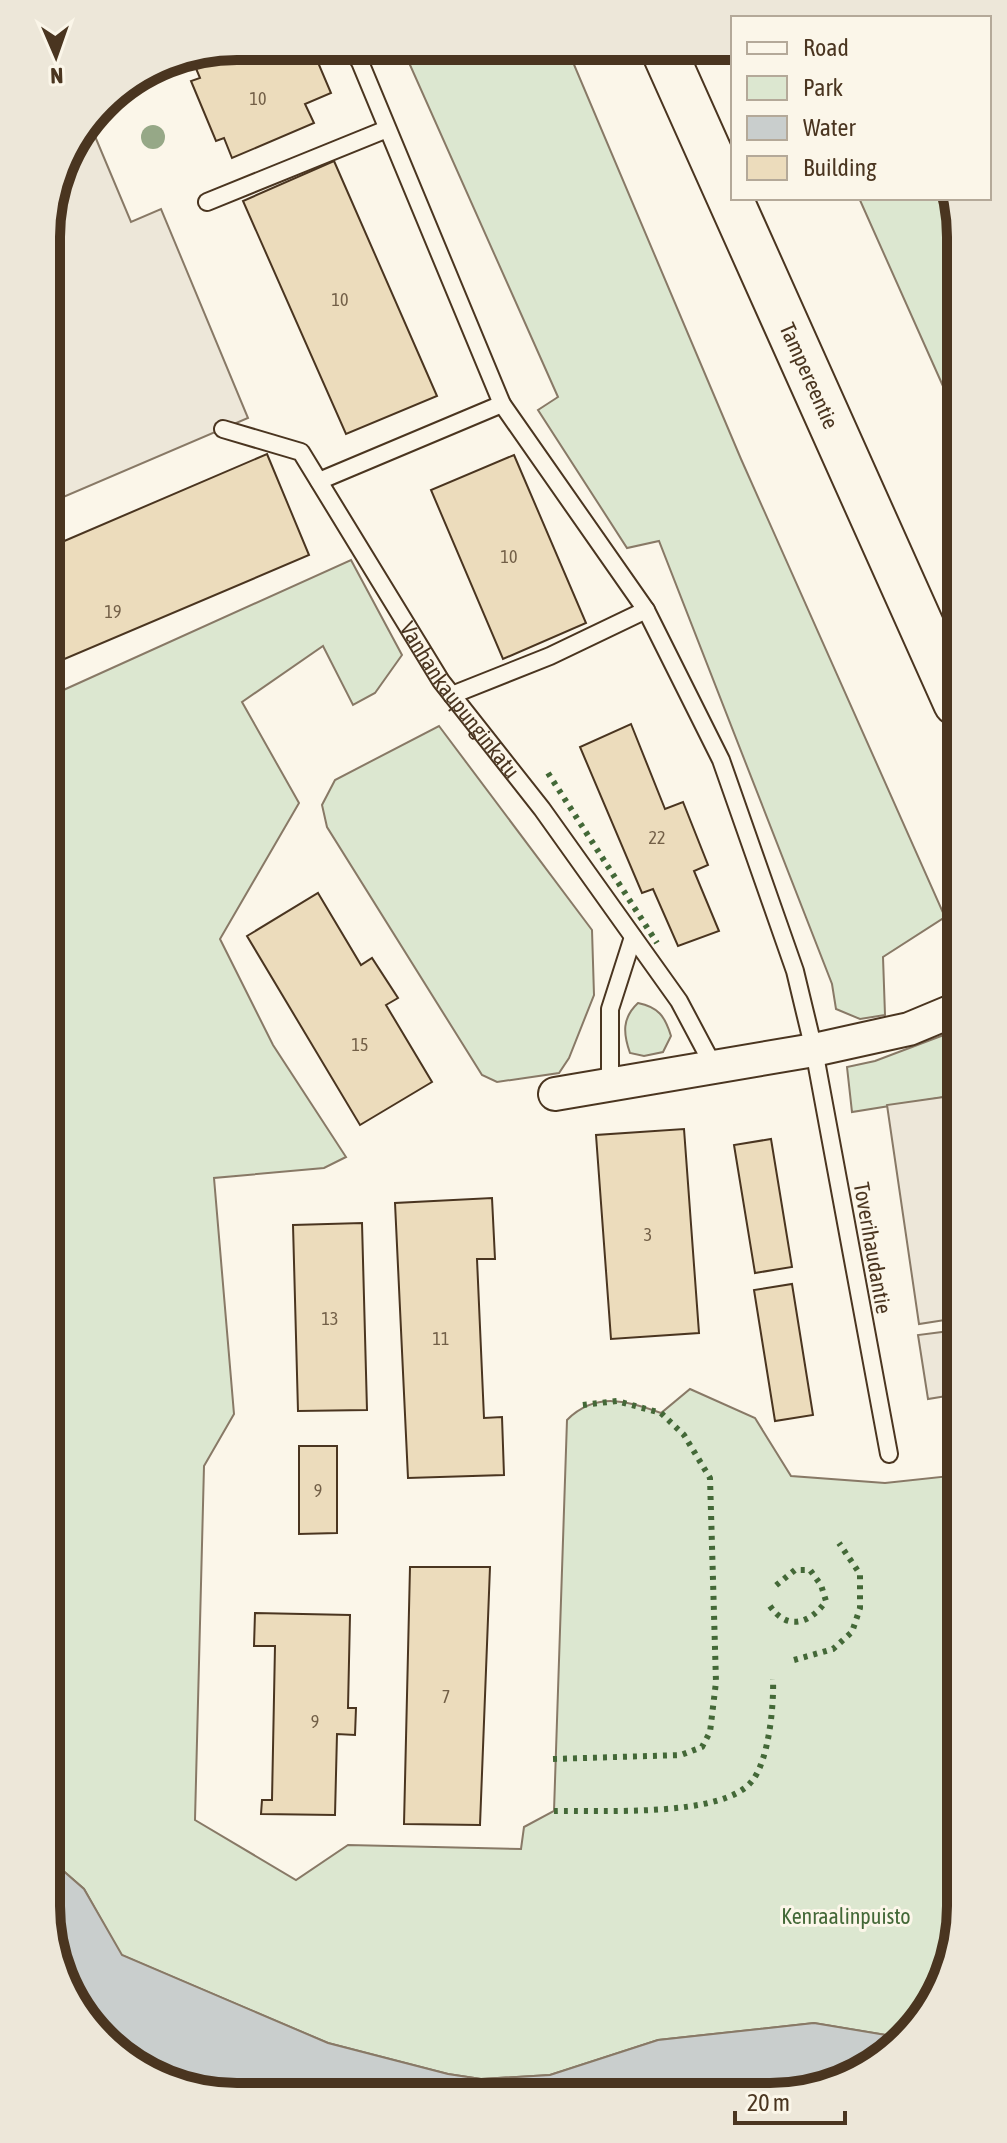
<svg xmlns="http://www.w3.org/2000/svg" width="1007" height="2143" font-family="'Asap Condensed',sans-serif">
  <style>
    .green { fill: #dce7d0; stroke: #887966; stroke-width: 2 }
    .parking { fill: #ede7d9; stroke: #887966; stroke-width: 2 }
    .water { fill: #c9cecd; stroke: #887966; stroke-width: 2 }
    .building { fill: #ecdcbc; stroke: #4a3520; stroke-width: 2 }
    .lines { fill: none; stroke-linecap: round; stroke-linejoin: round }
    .lane-casing { stroke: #4a3520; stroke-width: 20 }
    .street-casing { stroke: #4a3520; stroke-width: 36 }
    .secondary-casing { stroke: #4a3520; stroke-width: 48 }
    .lane { stroke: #fbf6e9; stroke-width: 16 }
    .street { stroke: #fbf6e9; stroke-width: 32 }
    .secondary { stroke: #fbf6e9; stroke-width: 44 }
    .hedge { stroke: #436837; stroke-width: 6; stroke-dasharray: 4 6; stroke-linecap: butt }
    .tree { fill: #96a887 }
    .labels { text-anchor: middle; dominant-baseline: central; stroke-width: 6; stroke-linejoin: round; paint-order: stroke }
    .number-label { font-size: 18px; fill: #725f47 }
    .street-label { font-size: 22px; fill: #4a3520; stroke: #fbf6e9 }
    .park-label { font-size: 22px; fill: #436837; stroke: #fbf6e9 }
    .rim { fill: none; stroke: #4a3520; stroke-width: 10 }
  </style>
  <rect width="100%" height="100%" fill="#fbf6e9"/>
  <path class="green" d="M 402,47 L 567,48 L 741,459 L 945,917 L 883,957 L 885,1015 L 860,1019 L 836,1009 L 832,984 L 659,541 L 627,548 L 538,410 L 558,397 Z
    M 859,198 L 954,198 L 955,413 Z
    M 351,560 L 402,655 L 375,693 L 353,705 L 323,646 L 242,702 L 299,803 L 220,939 L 273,1045 L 346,1157 L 324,1168 L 214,1178 L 234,1414 L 204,1466 L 195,1820 L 296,1880 L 348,1845 L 521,1849 L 524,1827 L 554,1811 L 567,1420 C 595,1392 627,1400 661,1413 L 690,1389 L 755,1418 L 791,1476 L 885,1483 L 959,1475 L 961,1919 C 952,1957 940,2015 904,2038 L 814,2023 L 658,2040 L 550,2075 L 481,2079 L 448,2074 L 328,2043 L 121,1955 L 84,1889 L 53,1862 L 48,697 Z
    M 439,726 L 592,930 L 594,995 L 569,1058 L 559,1073 L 497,1082 L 482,1075 L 327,827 L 322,805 L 335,780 Z
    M 638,1003 C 658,1007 665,1016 671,1036 L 663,1052 L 644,1056 L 630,1053 C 623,1033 622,1018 638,1003 Z
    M 957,1030 L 958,1095 L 852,1112 L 847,1067 L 875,1061 Z"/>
  <path class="parking" d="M 89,122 L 131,222 L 161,209 L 248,418 L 47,504 L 46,224 L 66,153 Z
    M 958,1095 L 958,1318 L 919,1324 L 887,1105 Z
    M 958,1330 L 959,1394 L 928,1399 L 918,1335 Z"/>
  <path class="water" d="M 52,1861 L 84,1889 L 122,1955 L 328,2043 L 448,2074 L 481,2079 L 550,2075 L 658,2040 L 814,2023 L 904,2038 L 820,2090 L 201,2093 L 111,2049 L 53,1956 Z"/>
  <path class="building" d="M 237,46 L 311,46 L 331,93 L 305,104 L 314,123 L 232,158 L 224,138 L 216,141 L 191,81 L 200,78 L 192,59 Z
    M 334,161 L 437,396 L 346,434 L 243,201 Z
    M 267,454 L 309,555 L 48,666 L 48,548 Z
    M 514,455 L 586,623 L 503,659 L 431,490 Z
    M 631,724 L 665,809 L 683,802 L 708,865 L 694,871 L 719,931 L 678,946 L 653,889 L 642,893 L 580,747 Z
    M 318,893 L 361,965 L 372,958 L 398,998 L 386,1005 L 432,1082 L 360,1125 L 247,936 Z
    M 684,1129 L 699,1333 L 611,1339 L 596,1135 Z
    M 771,1139 L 792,1267 L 755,1273 L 734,1145 Z
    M 492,1198 L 495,1259 L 477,1259 L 484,1418 L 502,1417 L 504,1475 L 408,1478 L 395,1203 Z
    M 362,1223 L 367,1410 L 298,1411 L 293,1225 Z
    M 792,1284 L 813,1415 L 775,1421 L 754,1290 Z
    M 299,1446 L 337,1446 L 337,1533 L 299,1534 Z
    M 410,1567 L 490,1567 L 480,1825 L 404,1824 Z
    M 255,1613 L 350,1615 L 348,1708 L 356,1708 L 355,1735 L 337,1734 L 335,1815 L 261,1814 L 262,1800 L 272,1800 L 275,1646 L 254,1646 Z"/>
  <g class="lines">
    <defs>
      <g id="lane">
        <path d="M 350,47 L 360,62 L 502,404 L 646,610 L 721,760 L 795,971 L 814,1050 L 889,1454"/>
        <path d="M 207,202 L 387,129"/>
        <path id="s1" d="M 223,429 L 301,452 L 441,681 L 542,809 L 679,1001 L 714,1067"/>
        <path d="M 319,481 L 502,404"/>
        <path d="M 452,695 L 550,656 L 646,610"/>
        <path d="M 610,1085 L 610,1009 L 633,937"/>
      </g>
      <path id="street" d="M 555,1094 L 814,1050 L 909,1029 L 957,1009"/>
      <g id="secondary">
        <path id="s2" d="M 663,49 L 956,703"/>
      </g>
    </defs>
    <use href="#lane" class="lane-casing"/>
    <use href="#street" class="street-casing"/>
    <use href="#secondary" class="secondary-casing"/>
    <use href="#lane" class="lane"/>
    <use href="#street" class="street"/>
    <use href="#secondary" class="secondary"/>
    <path class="hedge" d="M 548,773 L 657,943
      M 770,1606 C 787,1631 810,1624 826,1601 L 821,1585 L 810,1570 L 795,1570 L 774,1587
      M 794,1660 L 833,1649 L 852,1632 L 860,1608 L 860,1574 L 839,1543
      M 553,1759 L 681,1755 L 702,1747 L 710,1732 L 716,1682 L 710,1478 L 684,1435 L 661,1413 L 617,1401 L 582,1405
      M 554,1811 C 600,1810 723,1818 752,1781 C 769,1760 774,1705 773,1679"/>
  </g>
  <circle class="tree" cx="153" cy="137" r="12"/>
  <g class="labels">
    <g class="number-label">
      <text x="258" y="98">10</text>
      <text x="340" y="299">10</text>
      <text x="509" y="556">10</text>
      <text x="113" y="611">19</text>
      <text x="657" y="837">22</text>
      <text x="360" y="1044">15</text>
      <text x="648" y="1234">3</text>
      <text x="330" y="1318">13</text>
      <text x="441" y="1338">11</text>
      <text x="318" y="1490">9</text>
      <text x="446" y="1696">7</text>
      <text x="315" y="1721">9</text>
    </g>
    <g class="street-label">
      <text stroke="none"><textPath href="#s2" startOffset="358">Tampereentie</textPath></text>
      <text stroke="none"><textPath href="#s1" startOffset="376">Vanhankaupunginkatu</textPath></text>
      <text transform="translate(873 1248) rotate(80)">Toverihaudantie</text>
    </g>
    <g class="park-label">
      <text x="846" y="1916">Kenraalinpuisto</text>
    </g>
  </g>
  <path d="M0 0H1007V2143H0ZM237 60H770A177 177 0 0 1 947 237V1906A177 177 0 0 1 770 2083H237A177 177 0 0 1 60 1906V237A177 177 0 0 1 237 60Z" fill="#ede7d9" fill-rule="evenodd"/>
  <path class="rim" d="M237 60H770A177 177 0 0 1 947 237V1906A177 177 0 0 1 770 2083H237A177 177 0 0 1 60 1906V237A177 177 0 0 1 237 60Z"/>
  <rect x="731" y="16" width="260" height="184" fill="#fbf6e9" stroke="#b4a999" stroke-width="2"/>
  <rect x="747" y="42" width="40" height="12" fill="#fbf6e9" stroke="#b4a999" stroke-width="2"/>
  <text x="803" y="56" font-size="24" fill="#4a3520">Road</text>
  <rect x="747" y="76" width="40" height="24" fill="#dce7d0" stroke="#b4a999" stroke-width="2"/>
  <text x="803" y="96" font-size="24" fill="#4a3520">Park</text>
  <rect x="747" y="116" width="40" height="24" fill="#c9cecd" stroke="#b4a999" stroke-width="2"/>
  <text x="803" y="136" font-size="24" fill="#4a3520">Water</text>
  <rect x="747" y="156" width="40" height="24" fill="#ecdcbc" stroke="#b4a999" stroke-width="2"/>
  <text x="803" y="176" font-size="24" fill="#4a3520">Building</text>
  <g transform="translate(56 56) rotate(178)" stroke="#fbf6e9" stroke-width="6" paint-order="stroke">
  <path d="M0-6L14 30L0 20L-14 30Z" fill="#4a3520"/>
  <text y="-12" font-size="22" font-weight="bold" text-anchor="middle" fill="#4a3520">N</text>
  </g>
  <path d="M735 2111v12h110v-12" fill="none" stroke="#4a3520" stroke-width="4"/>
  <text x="747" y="2111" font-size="24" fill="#4a3520" stroke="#fbf6e9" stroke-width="6" paint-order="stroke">20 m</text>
</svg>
